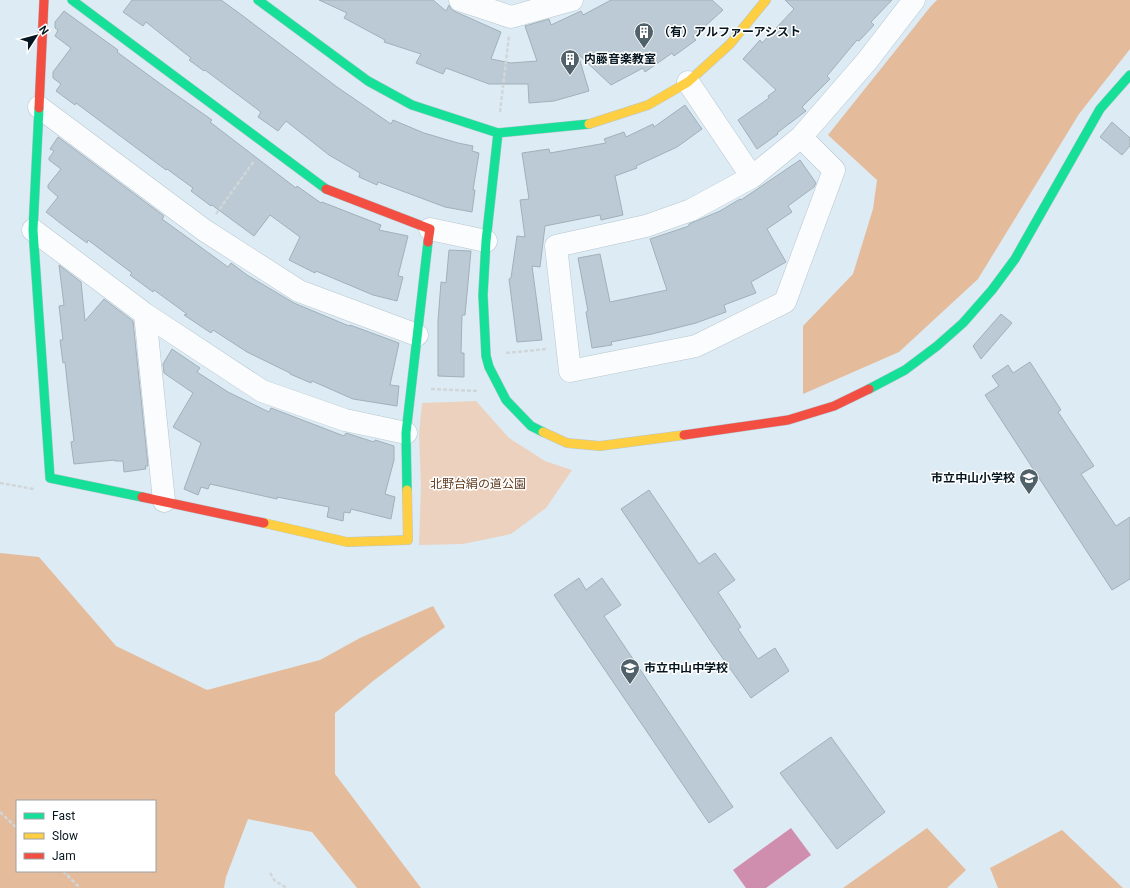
<svg xmlns="http://www.w3.org/2000/svg" width="1130" height="888" font-family="Roboto,'Noto Sans JP',sans-serif">
  <style>
    .green { fill: #ecd1be }
    .forest { fill: #e4bb9b; fill-rule: evenodd }
    .water { fill: #cf8ead }
    .building { fill: #bbcad4; stroke: #a1b0b9 }
    .lines { fill: none; stroke-linecap: round; stroke-linejoin: round }
    .street-casing { stroke: #b7c6d0; stroke-width: 23 }
    .fast-casing { stroke: #b7c6d0; stroke-width: 10 }
    .slow-casing { stroke: #b7c6d0; stroke-width: 10 }
    .jam-casing { stroke: #b7c6d0; stroke-width: 10 }
    .path { stroke: #d1d6d8; stroke-width: 2.5; stroke-dasharray: 4 2; stroke-linecap: butt }
    .street { stroke: #fafcfd; stroke-width: 22 }
    .fast { stroke: #16e098; stroke-width: 9 }
    .slow { stroke: #ffcf43; stroke-width: 9 }
    .jam { stroke: #f24e42; stroke-width: 9 }
    .labels { text-anchor: middle; dominant-baseline: central; stroke-width: 3; stroke-linejoin: round; paint-order: stroke }
    .poi-label { font-size: 12px; font-weight: bold; fill: #061620; stroke: #fff; text-anchor: start }
    .park-label { font-size: 12px; fill: #5e3a1f; stroke: #fff }
  </style>
  <rect width="100%" height="100%" fill="#ddebf4"/>
  <path class="green" d="M 476,401 L 509,438 L 545,461 L 572,470 L 546,508 L 511,534 L 463,544 L 419,545 L 421,486 L 419,434 L 422,403 Z"/>
  <path class="forest" d="M 937,0 L 1130,0 L 1130,49 L 1079,114 L 978,279 L 899,352 L 803,394 L 803,326 L 853,274 L 873,209 L 877,180 L 828,135 L 931,6 Z
    M 0,553 L 39,557 L 116,646 L 207,690 L 320,660 L 360,638 L 433,606 L 445,627 L 373,681 L 335,713 L 335,774 L 421,888 L 357,888 L 312,832 L 248,819 L 226,877 L 224,888 L 0,888 ZM 17,801 L 155,801 L 155,871 L 17,871 Z
    M 927,828 L 966,870 L 947,888 L 843,888 Z
    M 1062,830 L 1123,888 L 998,888 L 990,868 Z"/>
  <path class="water" d="M 791,828 L 811,855 L 766,888 L 746,888 L 733,870 Z"/>
  <path class="building" d="M 132,0 L 221,0 L 239,13 L 337,87 L 391,124 L 393,120 L 424,133 L 458,143 L 473,146 L 472,151 L 479,153 L 473,190 L 475,190 L 472,212 L 445,207 L 378,182 L 377,185 L 359,177 L 360,173 L 329,155 L 286,121 L 278,131 L 258,117 L 261,112 L 205,70 L 204,71 L 189,60 L 191,58 L 146,22 L 143,26 L 123,12 Z
    M 319,0 L 433,0 L 446,11 L 449,5 L 451,9 L 456,12 L 501,32 L 491,59 L 511,63 L 537,61 L 525,26 L 549,19 L 551,25 L 581,11 L 583,15 L 611,0 L 712,0 L 723,10 L 693,37 L 696,40 L 674,56 L 672,53 L 645,72 L 643,68 L 611,85 L 578,54 L 589,91 L 554,101 L 529,103 L 528,84 L 489,84 L 446,68 L 443,74 L 416,63 L 421,54 L 384,42 L 385,40 L 344,18 L 347,13 Z
    M 785,0 L 892,0 L 871,22 L 874,25 L 859,41 L 857,40 L 827,76 L 830,79 L 802,107 L 806,111 L 777,133 L 778,134 L 757,149 L 738,120 L 769,98 L 768,96 L 776,90 L 743,59 L 760,40 L 762,43 L 794,9 Z
    M 64,11 L 118,50 L 117,52 L 162,85 L 212,120 L 210,122 L 296,188 L 297,186 L 321,203 L 322,202 L 381,225 L 379,230 L 408,236 L 398,276 L 403,277 L 397,301 L 373,295 L 316,271 L 315,273 L 289,260 L 300,237 L 270,215 L 254,236 L 212,205 L 211,206 L 191,191 L 193,188 L 167,169 L 166,170 L 76,103 L 75,105 L 56,91 L 61,84 L 53,78 L 53,72 L 71,48 L 55,36 L 58,30 L 55,28 L 55,22 Z
    M 685,105 L 702,129 L 677,147 L 636,166 L 637,168 L 615,176 L 623,215 L 601,220 L 600,215 L 545,226 L 540,267 L 532,266 L 542,340 L 517,342 L 509,279 L 511,278 L 517,236 L 525,237 L 520,200 L 529,199 L 522,153 L 549,149 L 550,153 L 606,143 L 604,139 L 624,132 L 626,137 L 653,124 L 654,127 Z
    M 1112,122 L 1130,138 L 1130,146 L 1122,155 L 1100,137 Z
    M 58,137 L 164,216 L 162,219 L 228,267 L 231,263 L 247,275 L 294,303 L 349,326 L 350,325 L 399,343 L 390,385 L 399,386 L 397,406 L 353,399 L 312,381 L 311,383 L 290,374 L 290,373 L 247,352 L 213,330 L 211,333 L 184,315 L 187,314 L 154,290 L 153,292 L 130,275 L 132,273 L 88,240 L 87,243 L 68,229 L 46,212 L 58,197 L 48,188 L 48,185 L 61,169 L 49,160 L 49,158 L 54,151 L 50,149 Z
    M 800,160 L 816,183 L 814,187 L 788,206 L 792,212 L 767,229 L 786,262 L 751,282 L 756,293 L 724,305 L 726,312 L 696,323 L 652,334 L 611,342 L 612,345 L 592,348 L 586,312 L 588,311 L 578,258 L 600,254 L 610,302 L 667,290 L 650,239 L 689,226 L 689,224 L 720,211 L 740,199 L 741,200 Z
    M 449,250 L 471,251 L 465,315 L 462,315 L 461,353 L 464,353 L 464,377 L 438,376 L 438,321 L 441,282 L 446,283 Z
    M 59,265 L 81,282 L 85,321 L 104,299 L 133,321 L 148,466 L 145,466 L 146,469 L 124,472 L 123,461 L 115,461 L 115,460 L 74,464 L 71,442 L 74,441 L 70,408 L 65,362 L 63,363 L 60,340 L 63,340 L 59,306 L 64,305 Z
    M 1001,314 L 1012,323 L 981,359 L 973,346 Z
    M 172,349 L 200,368 L 197,372 L 228,392 L 269,412 L 271,408 L 344,436 L 346,433 L 374,442 L 375,440 L 394,446 L 394,460 L 385,494 L 395,497 L 391,519 L 351,509 L 350,513 L 344,512 L 343,521 L 327,517 L 329,507 L 277,497 L 277,499 L 210,484 L 208,489 L 201,487 L 198,495 L 184,489 L 201,443 L 173,427 L 193,393 L 164,373 L 163,364 Z
    M 1030,362 L 1061,410 L 1058,412 L 1094,466 L 1081,474 L 1116,526 L 1130,517 L 1130,579 L 1112,590 L 985,395 L 999,386 L 992,376 L 1008,365 L 1013,373 Z
    M 649,490 L 699,564 L 715,553 L 735,580 L 718,592 L 741,627 L 738,629 L 758,659 L 775,648 L 789,671 L 751,698 L 714,646 L 621,509 Z
    M 579,578 L 586,590 L 602,578 L 621,605 L 604,616 L 733,807 L 709,823 L 554,595 Z
    M 831,737 L 885,812 L 837,849 L 780,773 Z"/>
  <g class="lines">
    <defs>
      <path id="street" d="M 460,0 L 511,17 L 572,0
        M 688,82 L 752,177
        M 39,107 L 204,230 L 299,291 L 417,335
        M 801,137 L 834,170 L 785,302 L 696,346 L 570,371 L 556,246 L 646,226 L 691,210 L 752,177 L 801,137 L 867,61 L 914,0
        M 430,229 L 486,241
        M 33,230 L 145,314 L 262,391 L 345,420 L 406,433
        M 145,314 L 164,501"/>
      <path id="fast" d="M 72,0 L 326,189
        M 258,0 L 368,81 L 412,105 L 498,133 L 589,124
        M 39,108 L 33,230 L 50,478 L 142,497
        M 498,133 L 486,241 L 483,295 L 486,356 L 489,367 L 506,400 L 531,426 L 543,432
        M 869,389 L 905,370 L 937,346 L 963,323 L 992,290 L 1015,259 L 1100,109 L 1130,75
        M 407,490 L 406,433 L 428,242"/>
      <path id="slow" d="M 589,124 L 648,105 L 688,82 L 730,44 L 766,0
        M 543,432 L 567,443 L 600,446 L 684,435
        M 264,523 L 347,542 L 408,540 L 407,490"/>
      <path id="jam" d="M 39,108 L 44,0
        M 326,189 L 430,229 L 428,242
        M 684,435 L 788,420 L 834,406 L 869,389
        M 142,497 L 264,523"/>
    </defs>
    <use href="#street" class="street-casing"/>
    <use href="#fast" class="fast-casing"/>
    <use href="#slow" class="slow-casing"/>
    <use href="#jam" class="jam-casing"/>
    <path class="path" d="M 500,112 L 509,36
      M 216,214 L 254,161
      M 506,353 L 547,349
      M 431,389 L 478,391
      M 0,483 L 34,489
      M 0,812 L 17,828
      M 63,871 L 80,888
      M 270,873 L 275,881 L 287,888"/>
    <use href="#street" class="street"/>
    <use href="#fast" class="fast"/>
    <use href="#slow" class="slow"/>
    <use href="#jam" class="jam"/>
  </g>
  <defs>
    <symbol id="building-pin" viewBox="-11 -11 22 30"><path d="M0 17L-7.5 6A9.5 9.5 0 1 1 7.5 6Z" fill="#51616a" stroke="#fff"/><path d="M-4-6H4V6H1V3H-1V6H-4ZM-2.5-4.3h1.7v1.8h-1.7ZM.8-4.3h1.7v1.8H.8ZM-2.5-1h1.7V.8h-1.7ZM.8-1h1.7V.8H.8Z" fill="#fff"/></symbol>
    <symbol id="school-pin" viewBox="-11 -11 22 30"><path d="M0 17L-7.5 6A9.5 9.5 0 1 1 7.5 6Z" fill="#51616a" stroke="#fff"/><path d="M0-5L7-2L0 1L-7-2ZM-4 1L0 2.5L4 1V4Q0 6-4 4Z" fill="#fff"/></symbol>
  </defs>
  <g fill-rule="evenodd">
    <use href="#building-pin" x="633" y="21" width="22" height="30"/>
    <use href="#building-pin" x="559" y="48" width="22" height="30"/>
    <use href="#school-pin" x="1018" y="467" width="22" height="30"/>
    <use href="#school-pin" x="619" y="657" width="22" height="30"/>
  </g>
  <g class="labels">
    <g class="poi-label">
      <text x="658" y="32">（有）アルファーアシスト</text>
      <text x="584" y="59">内藤音楽教室</text>
      <text x="1015" y="478" text-anchor="end">市立中山小学校</text>
      <text x="644" y="668">市立中山中学校</text>
    </g>
    <g class="park-label">
      <text x="478" y="484">北野台絹の道公園</text>
    </g>
  </g>
  <rect x="16" y="800" width="140" height="72" fill="#ffffff" stroke="#9ba2a6"/>
  <rect x="24" y="813" width="20" height="6" fill="#16e098" stroke="#9ba2a6"/>
  <text x="52" y="820" font-size="12" fill="#061620">Fast</text>
  <rect x="24" y="833" width="20" height="6" fill="#ffcf43" stroke="#9ba2a6"/>
  <text x="52" y="840" font-size="12" fill="#061620">Slow</text>
  <rect x="24" y="853" width="20" height="6" fill="#f24e42" stroke="#9ba2a6"/>
  <text x="52" y="860" font-size="12" fill="#061620">Jam</text>
  <g transform="translate(36 36) rotate(54)" stroke="#ffffff" stroke-width="3" paint-order="stroke">
  <path d="M0-3L7 15L0 10L-7 15Z" fill="#061620"/>
  <text y="-6" font-size="11" font-weight="bold" text-anchor="middle" fill="#061620">N</text>
  </g>
</svg>
